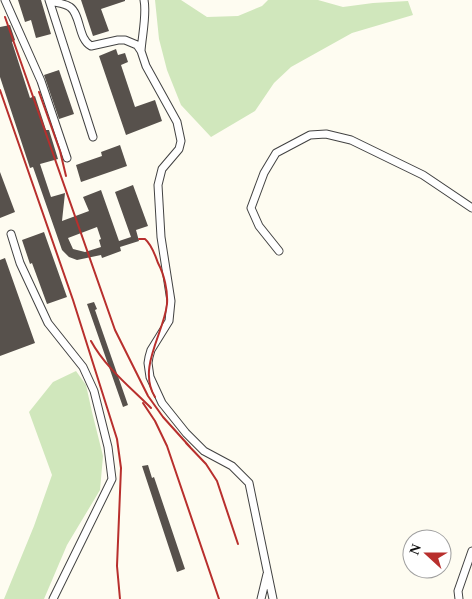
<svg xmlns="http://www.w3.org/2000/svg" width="472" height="599" font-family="Georgia,serif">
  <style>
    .green { fill: #d0e7bc }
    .building { fill: #57514c; fill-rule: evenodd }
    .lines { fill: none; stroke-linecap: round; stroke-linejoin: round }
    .minor-casing { stroke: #424242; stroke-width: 9 }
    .minor { stroke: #fff; stroke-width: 7 }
    .rail { stroke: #b82f2d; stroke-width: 2 }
  </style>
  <rect width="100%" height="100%" fill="#fefcf1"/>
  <path class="green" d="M 155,0 L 181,0 L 207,17 L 238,16 L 262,6 L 268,0 L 318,0 L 343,7 L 373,3 L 408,1 L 413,15 L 352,33 L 291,67 L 274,83 L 255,111 L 211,137 L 181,105 L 167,70 L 159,39 Z
    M 76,371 L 86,385 L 92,412 L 103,456 L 100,490 L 67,545 L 44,599 L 4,599 L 34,526 L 52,475 L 29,412 L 53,382 Z"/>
  <path class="building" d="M 18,0 L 41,0 L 51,34 L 36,38 L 31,20 L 25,22 Z
    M 81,0 L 125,0 L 125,1 L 101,9 L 109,31 L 93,36 Z
    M 10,25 L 15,40 L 12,42 L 30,98 L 35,96 L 46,130 L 49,130 L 58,159 L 40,164 L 51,197 L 65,193 L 62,221 L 89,211 L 83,197 L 101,190 L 119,241 L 131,237 L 115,192 L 133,185 L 148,226 L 136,230 L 139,241 L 120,247 L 121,251 L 102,258 L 101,255 L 77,260 L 69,257 L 62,250 L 33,167 L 30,168 L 0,77 L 0,27 ZM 97,227 L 101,239 L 99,240 L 101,247 L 85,252 L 73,249 L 68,238 Z
    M 116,49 L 118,55 L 125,53 L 128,62 L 121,65 L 135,107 L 155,100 L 162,121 L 126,135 L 99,56 Z
    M 59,70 L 74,114 L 59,119 L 44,75 Z
    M 120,145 L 127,166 L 81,182 L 76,165 L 102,156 L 101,152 Z
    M 0,172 L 15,212 L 0,218 Z
    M 44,232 L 67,297 L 47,304 L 32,263 L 30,264 L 22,240 Z
    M 5,258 L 35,343 L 0,356 L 0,260 Z
    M 94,302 L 97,309 L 95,310 L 128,405 L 123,407 L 87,304 Z
    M 148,465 L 152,478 L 154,477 L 185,569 L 177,572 L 142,466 Z"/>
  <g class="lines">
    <defs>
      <path id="minor" d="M 5,0 L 41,81 L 67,158
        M 49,0 L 93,137
        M 50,1 C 56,3 64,3 70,7 C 81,15 78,39 91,46 L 118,40 L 125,40 L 137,45 L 141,51 L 146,66 L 177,122 L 181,141 L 179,149 L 162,169 L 158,185 L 161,237 L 171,301 L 169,321 L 151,350 L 149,357 L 148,363 L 150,377 L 162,403 L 186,433 L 204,451 L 232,466 L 249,483 L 273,599
        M 141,51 C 142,36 147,14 144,0
        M 11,234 L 20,263 L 48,323 L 83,367 L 94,391 L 108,447 L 112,479 L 53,599
        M 279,251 L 259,226 L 251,208 L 264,173 L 276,153 L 310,135 L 326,134 L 351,140 L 423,175 L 472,208
        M 261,599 L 267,574
        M 459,599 L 458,591 L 472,551"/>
    </defs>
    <use href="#minor" class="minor-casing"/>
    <use href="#minor" class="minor"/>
    <path class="rail" d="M 5,17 L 115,330 L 148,396 L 163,417 L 190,447
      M 0,90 L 73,300 L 117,439 L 121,468 L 117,566 L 120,599
      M 39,92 L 60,151 L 66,176
      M 139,239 L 145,239 C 152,245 155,255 158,263 C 164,274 168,291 167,304 C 164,333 137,368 155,397
      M 91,341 C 105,367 130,387 151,408
      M 143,403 L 155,421 L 167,446 L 219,599
      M 186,443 L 206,464 L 217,481 L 238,544"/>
  </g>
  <g transform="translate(427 554) rotate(291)"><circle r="24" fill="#ffffff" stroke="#9f9f9f"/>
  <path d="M0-4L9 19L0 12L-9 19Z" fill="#b82f2d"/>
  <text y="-8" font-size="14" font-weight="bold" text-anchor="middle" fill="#0f0f0f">N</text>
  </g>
</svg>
